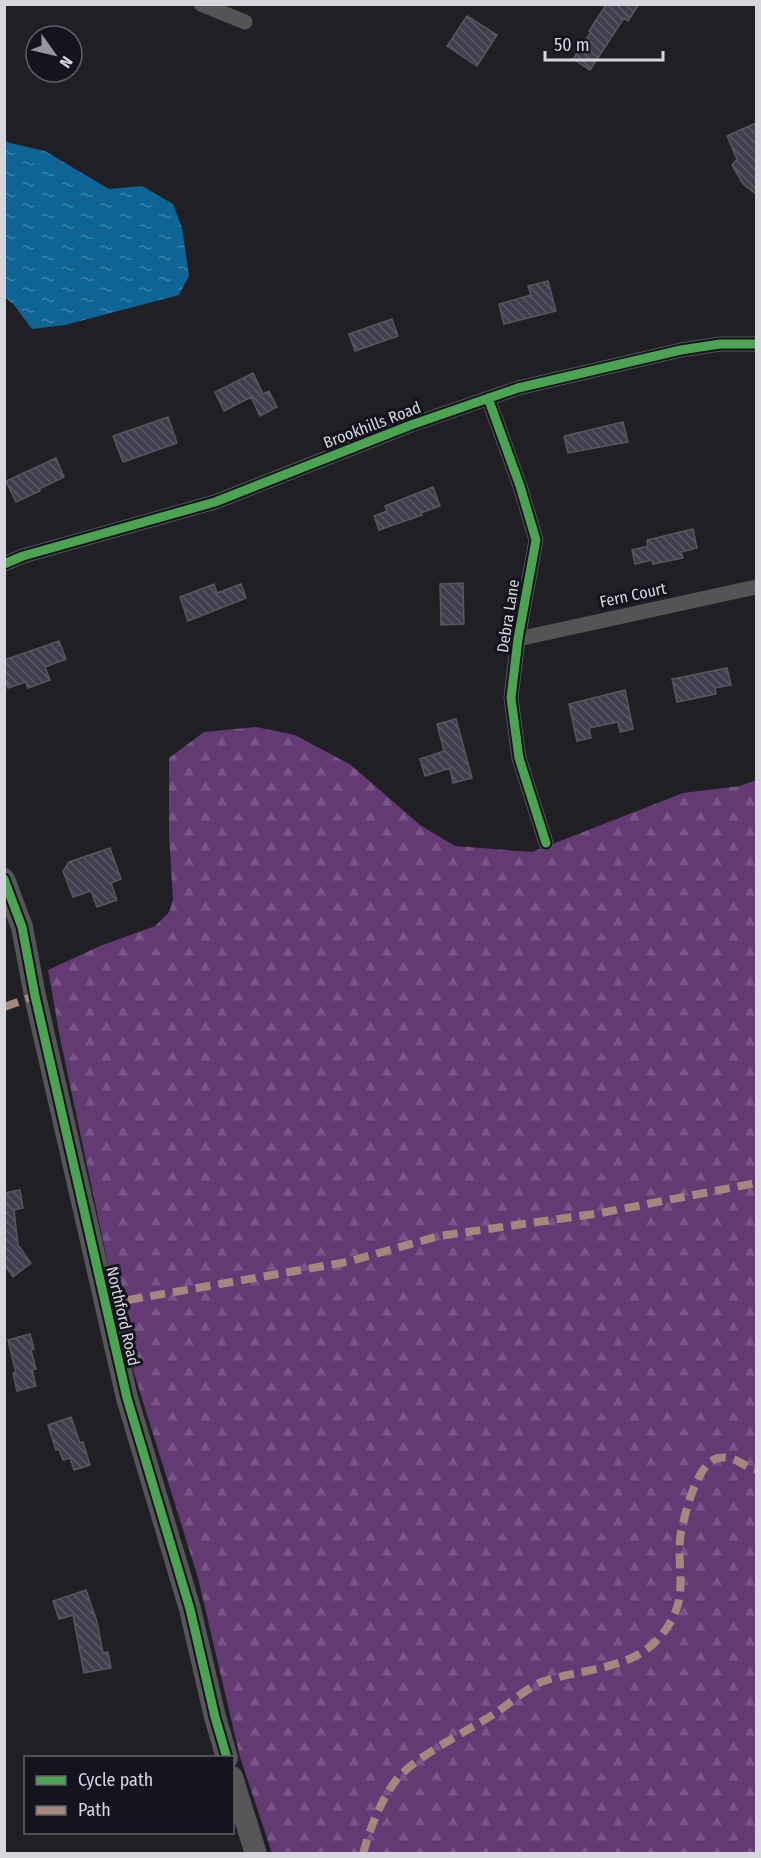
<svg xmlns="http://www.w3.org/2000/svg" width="761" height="1858" font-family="'Fira Sans Condensed',sans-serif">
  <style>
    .forest { fill: url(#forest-firs) }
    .water { fill: url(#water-ripples) }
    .building { fill: url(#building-back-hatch); stroke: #58575c; stroke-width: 1.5 }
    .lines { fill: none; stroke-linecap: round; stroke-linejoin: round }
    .street { stroke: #535456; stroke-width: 15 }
    .secondary { stroke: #565659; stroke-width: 22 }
    .quiet { stroke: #a5887d; stroke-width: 8; stroke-dasharray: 15 8; stroke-linecap: butt }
    .cycleway-casing { stroke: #13141d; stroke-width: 13 }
    .cycleway { stroke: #4ca352; stroke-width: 9 }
    .labels { text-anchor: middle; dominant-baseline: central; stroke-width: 6; stroke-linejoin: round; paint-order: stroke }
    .street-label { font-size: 16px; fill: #d6d7dd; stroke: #13141d }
  </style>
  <defs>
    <pattern id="forest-firs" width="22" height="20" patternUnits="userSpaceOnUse" patternTransform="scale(1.5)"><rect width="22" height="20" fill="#633a74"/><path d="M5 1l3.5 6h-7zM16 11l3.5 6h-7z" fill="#795687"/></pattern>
    <pattern id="water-ripples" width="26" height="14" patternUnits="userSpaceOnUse" patternTransform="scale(1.5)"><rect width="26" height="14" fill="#0f6496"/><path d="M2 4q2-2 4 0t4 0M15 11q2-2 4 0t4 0" fill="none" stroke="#3d81a9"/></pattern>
    <pattern id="building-back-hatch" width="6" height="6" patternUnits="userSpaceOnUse" patternTransform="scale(1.5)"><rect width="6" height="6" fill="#423d4d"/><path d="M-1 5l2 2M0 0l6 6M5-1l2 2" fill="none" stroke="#5d5866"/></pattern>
  </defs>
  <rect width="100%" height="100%" fill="#1f1f24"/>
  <path class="forest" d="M 256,727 L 295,735 L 351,765 L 420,825 L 455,846 L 532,852 L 683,793 L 740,786 L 756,780 L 756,1853 L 272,1853 L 240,1757 L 198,1578 L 125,1344 L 60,1038 L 48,970 L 100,946 L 155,926 L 169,912 L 173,900 L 169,835 L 169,758 L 204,732 Z"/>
  <path class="water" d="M 4,140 L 10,143 L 45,151 L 109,189 L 142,186 L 173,204 L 182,228 L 189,276 L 179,295 L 65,325 L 32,329 L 14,305 L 5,297 Z"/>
  <path class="building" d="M 604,4 L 639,4 L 628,21 L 624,18 L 590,70 L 573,59 L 591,32 L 589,31 L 606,5 Z
    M 467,16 L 497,35 L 477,66 L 447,46 Z
    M 756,123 L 756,194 L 743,184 L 732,165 L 737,159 L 727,136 Z
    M 548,281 L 556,311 L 504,324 L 499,304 L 531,295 L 528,286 Z
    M 392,319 L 398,336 L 355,351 L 349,334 Z
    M 253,373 L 263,394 L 269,391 L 277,407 L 260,416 L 251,397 L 224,411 L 215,392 Z
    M 168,417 L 177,443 L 123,462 L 113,436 Z
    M 623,422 L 628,442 L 568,453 L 564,436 Z
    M 56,458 L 64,477 L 39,489 L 40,491 L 16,502 L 6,481 Z
    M 433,487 L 440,506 L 421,513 L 422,515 L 379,530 L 374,516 L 387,511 L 385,506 Z
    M 693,529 L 697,548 L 681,552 L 683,558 L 653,564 L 652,560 L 635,564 L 632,550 L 648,546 L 647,540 Z
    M 463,583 L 464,624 L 441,625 L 440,584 Z
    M 214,584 L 217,593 L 241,584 L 246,598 L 188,621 L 180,597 Z
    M 59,641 L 66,659 L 45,667 L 50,680 L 28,688 L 26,682 L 8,688 L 4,677 L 4,660 Z
    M 727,668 L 731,685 L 715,688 L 716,694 L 677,702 L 672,679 Z
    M 625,690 L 633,729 L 620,732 L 618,722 L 589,728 L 591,738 L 577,741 L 569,704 Z
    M 456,719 L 472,778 L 453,783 L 450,768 L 425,776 L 420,759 L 444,751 L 437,724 Z
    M 110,848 L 121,879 L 111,883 L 117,900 L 97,907 L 91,891 L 73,897 L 63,871 L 69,862 Z
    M 20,1190 L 23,1208 L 14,1210 L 18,1245 L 31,1263 L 13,1277 L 4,1264 L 4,1193 Z
    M 30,1334 L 34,1349 L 31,1350 L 36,1369 L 32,1370 L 36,1386 L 17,1391 L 13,1373 L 16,1373 L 8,1340 Z
    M 71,1417 L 80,1443 L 83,1442 L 90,1465 L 74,1470 L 70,1458 L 63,1460 L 59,1449 L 56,1450 L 48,1425 Z
    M 86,1590 L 97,1622 L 103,1653 L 108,1652 L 111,1668 L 84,1673 L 73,1615 L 59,1619 L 53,1601 Z"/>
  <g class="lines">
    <path class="street" d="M 201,4 L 245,22
      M 488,398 L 520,486 L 536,540 L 518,639 L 511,698 L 519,758 L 546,843
      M 4,564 L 23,556 L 215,502 L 411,425 L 518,388 L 681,350 L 720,344 L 756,344
      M 518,639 L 756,587"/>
    <path class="secondary" d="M 4,879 L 22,927 L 35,996 L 127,1398 L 190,1609 L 215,1717 L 227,1758
      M 232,1777 L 256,1854"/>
    <path class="quiet" d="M 4,1007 L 35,996
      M 105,1304 L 347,1262 L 439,1236 L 601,1213 L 756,1183
      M 363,1854 C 370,1829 379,1804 394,1783 C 411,1758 468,1731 494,1714 C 508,1705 529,1686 544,1681 C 574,1671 621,1669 647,1649 C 662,1638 675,1619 679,1600 C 683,1578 677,1554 681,1532 C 685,1514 697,1462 718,1458 C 738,1455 741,1467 756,1469"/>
    <defs>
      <path id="cycleway" d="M 488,398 L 520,486 L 536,540 L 518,639 L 511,698 L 519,758 L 546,843
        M 4,564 L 23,556 L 215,502 L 411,425 L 518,388 L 681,350 L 720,344 L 756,344
        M 4,879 L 22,927 L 35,996 L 127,1398 L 190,1609 L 215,1717 L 227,1758"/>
    </defs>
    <use href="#cycleway" class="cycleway-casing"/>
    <use href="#cycleway" class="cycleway"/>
  </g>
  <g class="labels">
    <g class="street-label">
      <text transform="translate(372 425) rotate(-21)">Brookhills Road</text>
      <text transform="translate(633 595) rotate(-12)">Fern Court</text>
      <text transform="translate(508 616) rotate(-81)">Debra Lane</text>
      <text transform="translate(123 1316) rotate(77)">Northford Road</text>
    </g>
  </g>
  <rect width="761" height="1858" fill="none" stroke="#d6d7dd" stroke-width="12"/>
  <rect x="24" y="1756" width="210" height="78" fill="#13141d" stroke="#61626a" stroke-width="1.5"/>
  <rect x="36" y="1776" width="30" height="9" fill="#4ca352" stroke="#61626a" stroke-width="1.5"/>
  <text x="78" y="1786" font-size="18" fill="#d6d7dd">Cycle path</text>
  <rect x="36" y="1806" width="30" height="9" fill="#a5887d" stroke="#61626a" stroke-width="1.5"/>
  <text x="78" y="1816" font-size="18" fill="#d6d7dd">Path</text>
  <g transform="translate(54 54) rotate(124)"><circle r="28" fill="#13141d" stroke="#61626a" stroke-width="1.5"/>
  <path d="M0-4.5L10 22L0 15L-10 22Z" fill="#96979c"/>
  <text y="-9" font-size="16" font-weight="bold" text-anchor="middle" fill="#d6d7dd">N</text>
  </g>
  <path d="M545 51v9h118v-9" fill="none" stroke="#d6d7dd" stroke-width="3"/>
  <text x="554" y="51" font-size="18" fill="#d6d7dd" stroke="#13141d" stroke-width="4.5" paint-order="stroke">50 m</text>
</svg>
